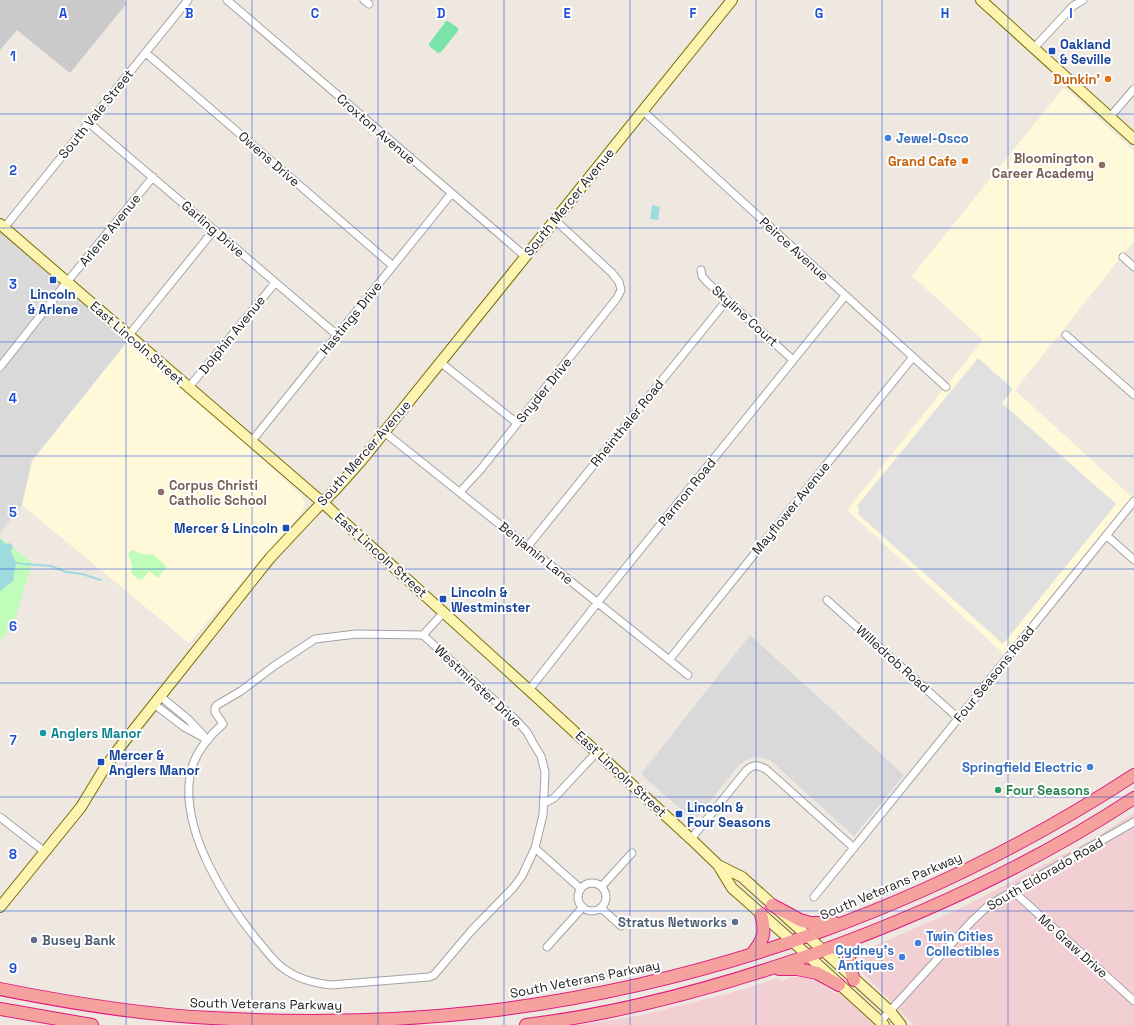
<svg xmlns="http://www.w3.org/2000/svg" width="1134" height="1025" font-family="'Space Grotesk',sans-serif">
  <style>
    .residential { fill: #dad9d9 }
    .commercial { fill: #f1cfd3 }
    .education { fill: #fff9da }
    .religious { fill: #cacaca }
    .park { fill: #c0fcba }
    .pitch { fill: #7ae3a8 }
    .parking { fill: #e0e0e0 }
    .water { fill: #9edbdf }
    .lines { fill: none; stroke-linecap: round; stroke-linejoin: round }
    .stream { stroke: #9edbdf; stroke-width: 2 }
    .minor-casing { stroke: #a3a3a3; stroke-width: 9 }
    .secondary-casing { stroke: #776f00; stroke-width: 12 }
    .trunk-casing { stroke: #e11980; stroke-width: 14 }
    .minor { stroke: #fff; stroke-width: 7 }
    .secondary { stroke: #fdf4b1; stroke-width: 10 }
    .trunk { stroke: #f5a29f; stroke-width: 12 }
    .grid { fill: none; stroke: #1d4ed8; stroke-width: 1; stroke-opacity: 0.55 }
    .transit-dot { fill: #1a4fb4; stroke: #fff; stroke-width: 1.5 }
    .food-dot { fill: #e8710a; stroke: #fff; stroke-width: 1.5 }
    .shop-dot { fill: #3f7fe0; stroke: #fff; stroke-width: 1.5 }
    .education-dot { fill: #8d6e63; stroke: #fff; stroke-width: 1.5 }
    .culture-dot { fill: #0f9aa8; stroke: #fff; stroke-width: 1.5 }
    .leisure-dot { fill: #2e9e5b; stroke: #fff; stroke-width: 1.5 }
    .service-dot { fill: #5c6f8a; stroke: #fff; stroke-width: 1.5 }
    .labels { text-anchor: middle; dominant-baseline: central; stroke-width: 4; stroke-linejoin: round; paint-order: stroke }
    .transit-label { font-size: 13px; font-weight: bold; fill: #164399; stroke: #fff; text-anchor: start }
    .food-label { font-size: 13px; font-weight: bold; fill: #c56008; stroke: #fff; text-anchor: end }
    .street-label { font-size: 13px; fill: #1c1c1c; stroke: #fff }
    .shop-label { font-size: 13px; font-weight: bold; fill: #366cbe; stroke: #fff; text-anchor: start }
    .education-label { font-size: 13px; font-weight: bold; fill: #785e54; stroke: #fff; text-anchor: end }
    .culture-label { font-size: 13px; font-weight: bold; fill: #0d838f; stroke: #fff; text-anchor: start }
    .leisure-label { font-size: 13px; font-weight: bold; fill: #27864d; stroke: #fff; text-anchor: start }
    .service-label { font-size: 13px; font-weight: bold; fill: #4e5e75; stroke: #fff; text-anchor: end }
    .grid-label { font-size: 13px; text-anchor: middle; font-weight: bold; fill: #1d4ed8; stroke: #fff; stroke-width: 4; stroke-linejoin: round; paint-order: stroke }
  </style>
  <rect width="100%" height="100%" fill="#eee8e1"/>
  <path class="residential" d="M 0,232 L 25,252 L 127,342 L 32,461 L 22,505 L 0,533 Z
    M 750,635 L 904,775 L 854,836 L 771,761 L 764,758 L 752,757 L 740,764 L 694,821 L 641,774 Z"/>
  <path class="commercial" d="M 1134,813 L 1134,1025 L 914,1025 L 859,969 L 857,964 L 858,958 L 863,951 L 961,908 L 1097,837 Z
    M 791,977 L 802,977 L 815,980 L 835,993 L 837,990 L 877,1025 L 578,1025 L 638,1016 L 734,992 L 778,978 L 781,981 Z"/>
  <path class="education" d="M 1064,87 L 1134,151 L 1134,241 L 1015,390 L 1132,497 L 1005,655 L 847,510 L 983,340 L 912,276 Z
    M 127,342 L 266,462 L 302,496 L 305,502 L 303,511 L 189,643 L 22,505 L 32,461 Z"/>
  <path class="religious" d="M 0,0 L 124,0 L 127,3 L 70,73 L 17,30 L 0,50 Z"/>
  <path class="park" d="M 0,537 L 32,563 L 13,625 L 0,641 Z
    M 132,550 L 142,554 L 154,555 L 167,567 L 158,578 L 149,571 L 142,580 L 138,579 L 131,573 L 132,565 L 128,554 Z"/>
  <path class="pitch" d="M 446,21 L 448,21 L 458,28 L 458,31 L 441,52 L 438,53 L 429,46 L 429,44 Z"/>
  <path class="parking" d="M 978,358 L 1013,389 L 1002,403 L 1116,504 L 1003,644 L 858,514 L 859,508 L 857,506 Z"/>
  <path class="water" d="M 652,205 L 660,207 L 658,220 L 650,219 Z
    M 0,539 L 5,544 L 9,543 L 13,546 L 11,551 L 16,563 L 14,575 L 13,576 L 14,580 C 9,585 4,586 0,592 Z"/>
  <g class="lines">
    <path class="stream" d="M 16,563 L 24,564 L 51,566 L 66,572 L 82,574 L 101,580"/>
    <defs>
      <path id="minor" d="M 227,0 L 526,257
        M 364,0 L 369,4
        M 1034,48 L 1073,6 L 1083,0
        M 146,53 L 393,266
        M 643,111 L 946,387
        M 1110,117 L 1134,89
        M 89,123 L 337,335
        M 4,228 L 188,0
        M 1123,257 L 1134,267
        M 701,270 L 702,276 L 707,282 L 793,360
        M 129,335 L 214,230
        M 1066,335 L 1134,395
        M 440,362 L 517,423
        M 0,367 L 67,282 L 153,177
        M 189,387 L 275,283
        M 384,432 L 688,675
        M 251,442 L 451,194
        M 460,492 L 481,469 L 617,298 L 621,290 L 619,282 L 612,273 L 555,220
        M 1106,535 L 1134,560
        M 528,546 L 727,300
        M 827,600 L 958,718
        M 356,634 L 423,635 L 516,720 L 527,732 L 533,743 L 541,756 L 545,772 L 543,815 L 535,848 L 522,876 L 513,888 L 472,930 L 434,975 L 429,977 L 331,985 C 313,983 297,979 283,968 C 273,961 266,950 258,941 C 225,901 181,831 190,776 C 193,755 207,738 223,724 L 215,712 L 215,708 L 217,705 L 241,691 L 274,666 L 315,639 Z
        M 423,635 L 444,612
        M 669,660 L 913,357
        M 529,690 L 598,602 L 845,296
        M 160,696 L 189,720 L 203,735
        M 154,704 L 184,727 L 208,740
        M 544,803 L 554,798 L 597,752
        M 0,817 L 45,852
        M 691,839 L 745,772 C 752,764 758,764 767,770 L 854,848
        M 535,848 L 581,889
        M578 897a14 14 0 1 1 28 0a14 14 0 1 1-28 0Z
        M 602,886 L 632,853
        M 1013,891 L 1134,1001
        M 814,897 L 1134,501
        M 601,908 L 621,926
        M 547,947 L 583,907
        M 880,1022 L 972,921 L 989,905 L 1134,822"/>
      <path id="secondary" d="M 981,0 L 1134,139
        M 0,224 L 323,503 L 529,690 L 691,839 L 718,865 L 732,888 L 792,941 L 884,1025
        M 718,865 L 742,877 L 890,1011 L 901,1025
        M 0,907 L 81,807 L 104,769 L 120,747 L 270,558 L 314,511 L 336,489 L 361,461 L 732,0"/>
      <path id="trunk" d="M 772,905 L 800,920 L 810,923 L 835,923
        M 752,954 C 764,939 766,933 761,914
        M 779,969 L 797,969 L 817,973 L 839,985
        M 854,980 L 848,962 L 854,939
        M 0,989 C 70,1003 141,1015 212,1018 C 301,1023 391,1022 480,1012 C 712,985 938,903 1134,775
        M 0,1009 L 92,1025
        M 526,1025 C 625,1013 722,986 816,953 C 927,913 1035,863 1134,798"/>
    </defs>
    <use href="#minor" class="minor-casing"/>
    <use href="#secondary" class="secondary-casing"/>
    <use href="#trunk" class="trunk-casing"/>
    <use href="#minor" class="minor"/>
    <use href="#secondary" class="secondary"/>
    <use href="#trunk" class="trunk"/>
  </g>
  <path class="grid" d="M 126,0 L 126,1025M 252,0 L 252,1025M 378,0 L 378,1025M 504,0 L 504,1025M 630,0 L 630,1025M 756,0 L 756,1025M 882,0 L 882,1025M 1008,0 L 1008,1025M 0,114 L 1134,114M 0,228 L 1134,228M 0,342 L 1134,342M 0,456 L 1134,456M 0,569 L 1134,569M 0,683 L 1134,683M 0,797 L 1134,797M 0,911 L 1134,911"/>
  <g class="transit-dot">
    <rect x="1048" y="47" width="8" height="8" rx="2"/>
    <rect x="49" y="276" width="8" height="8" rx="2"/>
    <rect x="282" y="524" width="8" height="8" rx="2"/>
    <rect x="439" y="595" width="8" height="8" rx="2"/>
    <rect x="97" y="758" width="8" height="8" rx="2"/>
    <rect x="675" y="810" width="8" height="8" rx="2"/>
  </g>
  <g class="food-dot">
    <circle cx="1108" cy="79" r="4"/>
    <circle cx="965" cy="161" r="4"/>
  </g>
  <g class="shop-dot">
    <circle cx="888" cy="138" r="4"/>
    <circle cx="1090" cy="767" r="4"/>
    <circle cx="918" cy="943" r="4"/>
    <circle cx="902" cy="957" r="4"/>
  </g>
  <g class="education-dot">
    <circle cx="1102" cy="165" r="4"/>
    <circle cx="161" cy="492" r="4"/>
  </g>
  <circle class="culture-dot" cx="43" cy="733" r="4"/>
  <circle class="leisure-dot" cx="998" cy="790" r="4"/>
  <g class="service-dot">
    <circle cx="735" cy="922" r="4"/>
    <circle cx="34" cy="940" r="4"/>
  </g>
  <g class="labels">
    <g class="transit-label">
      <text x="1060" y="44">Oakland<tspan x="1060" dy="15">&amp; Seville</tspan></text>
      <text x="53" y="294" text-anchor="middle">Lincoln<tspan x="53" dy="15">&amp; Arlene</tspan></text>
      <text x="278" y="528" text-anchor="end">Mercer &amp; Lincoln</text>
      <text x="451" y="592">Lincoln &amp;<tspan x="451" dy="15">Westminster</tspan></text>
      <text x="109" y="755">Mercer &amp;<tspan x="109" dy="15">Anglers Manor</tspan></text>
      <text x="687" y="807">Lincoln &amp;<tspan x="687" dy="15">Four Seasons</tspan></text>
    </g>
    <g class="food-label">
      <text x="1100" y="79">Dunkin'</text>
      <text x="957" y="161">Grand Cafe</text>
    </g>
    <g class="street-label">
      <text transform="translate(96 114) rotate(-51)">South Vale Street</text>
      <text transform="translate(376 129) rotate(41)">Croxton Avenue</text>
      <text transform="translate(269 159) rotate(41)">Owens Drive</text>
      <text transform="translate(569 202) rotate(-51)">South Mercer Avenue</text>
      <text transform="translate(213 229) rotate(41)">Garling Drive</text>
      <text transform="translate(110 230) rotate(-51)">Arlene Avenue</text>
      <text transform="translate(794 249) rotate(42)">Peirce Avenue</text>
      <text transform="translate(745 316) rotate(42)">Skyline Court</text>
      <text transform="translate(351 318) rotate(-51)">Hastings Drive</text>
      <text transform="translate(232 335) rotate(-51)">Dolphin Avenue</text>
      <text transform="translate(137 343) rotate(41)">East Lincoln Street</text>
      <text transform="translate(544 390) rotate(-51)">Snyder Drive</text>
      <text transform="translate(627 423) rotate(-51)">Rheinthaler Road</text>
      <text transform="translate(364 453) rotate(-49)">South Mercer Avenue</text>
      <text transform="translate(687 492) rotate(-51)">Parmon Road</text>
      <text transform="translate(791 508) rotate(-51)">Mayflower Avenue</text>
      <text transform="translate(536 553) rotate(39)">Benjamin Lane</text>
      <text transform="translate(381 555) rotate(42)">East Lincoln Street</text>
      <text transform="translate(893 659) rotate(42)">Willedrob Road</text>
      <text transform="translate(994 674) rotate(-51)">Four Seasons Road</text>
      <text transform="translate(478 686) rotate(43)">Westminster Drive</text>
      <text transform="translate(621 774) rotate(43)">East Lincoln Street</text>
      <text transform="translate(1045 874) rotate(-30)">South Eldorado Road</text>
      <text transform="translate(891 886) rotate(-23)">South Veterans Parkway</text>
      <text transform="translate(1073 946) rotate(42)">Mc Graw Drive</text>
      <text transform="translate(585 979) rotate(-11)">South Veterans Parkway</text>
      <text transform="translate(266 1004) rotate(1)">South Veterans Parkway</text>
    </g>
    <g class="shop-label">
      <text x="896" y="138">Jewel-Osco</text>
      <text x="1082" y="767" text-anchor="end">Springfield Electric</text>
      <text x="926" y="936">Twin Cities<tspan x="926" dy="15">Collectibles</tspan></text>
      <text x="894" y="950" text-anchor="end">Cydney's<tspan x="894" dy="15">Antiques</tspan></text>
    </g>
    <g class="education-label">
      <text x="1094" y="158">Bloomington<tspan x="1094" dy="15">Career Academy</tspan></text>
      <text x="169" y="485" text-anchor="start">Corpus Christi<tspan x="169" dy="15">Catholic School</tspan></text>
    </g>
    <g class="culture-label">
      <text x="51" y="733">Anglers Manor</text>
    </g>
    <g class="leisure-label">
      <text x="1006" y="790">Four Seasons</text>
    </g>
    <g class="service-label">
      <text x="727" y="922">Stratus Networks</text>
      <text x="42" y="940" text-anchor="start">Busey Bank</text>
    </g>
  </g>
  <g class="grid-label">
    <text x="63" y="18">A</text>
    <text x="189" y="18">B</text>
    <text x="315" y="18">C</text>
    <text x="441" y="18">D</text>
    <text x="567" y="18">E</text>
    <text x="693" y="18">F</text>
    <text x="819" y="18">G</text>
    <text x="945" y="18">H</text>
    <text x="1071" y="18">I</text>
    <text x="13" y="61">1</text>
    <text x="13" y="175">2</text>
    <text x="13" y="289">3</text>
    <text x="13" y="403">4</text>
    <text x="13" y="517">5</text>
    <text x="13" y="631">6</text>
    <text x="13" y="745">7</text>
    <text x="13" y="859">8</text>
    <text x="13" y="973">9</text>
  </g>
</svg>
